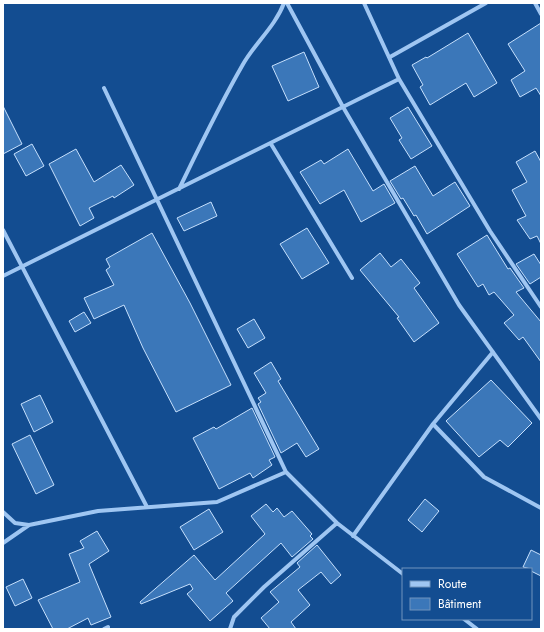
<svg xmlns="http://www.w3.org/2000/svg" width="544" height="632" font-family="Jost,sans-serif">
  <style>
    .building { fill: #3b77b9; stroke: #c6e0fd }
    .lines { fill: none; stroke-linecap: round; stroke-linejoin: round }
    .street { stroke: #9fc6f2; stroke-width: 4 }
  </style>
  <rect width="100%" height="100%" fill="#134d91"/>
  <path class="building" d="M 541,23 L 541,96 L 536,88 L 520,97 L 511,80 L 525,71 L 508,44 Z
    M 468,33 L 497,83 L 474,97 L 466,83 L 430,105 L 420,87 L 423,85 L 412,65 L 426,57 L 427,58 Z
    M 304,52 L 319,87 L 288,101 L 272,66 Z
    M 3,106 L 22,144 L 3,154 Z
    M 408,107 L 432,146 L 411,159 L 399,140 L 402,138 L 390,118 Z
    M 32,144 L 44,166 L 26,176 L 14,154 Z
    M 76,149 L 94,182 L 121,165 L 134,185 L 114,198 L 113,196 L 89,208 L 94,218 L 80,226 L 49,164 Z
    M 348,149 L 373,191 L 384,184 L 395,203 L 361,222 L 344,190 L 320,204 L 300,172 L 321,160 L 324,164 Z
    M 535,151 L 541,162 L 541,244 L 537,236 L 530,239 L 517,220 L 526,216 L 512,190 L 527,182 L 516,162 Z
    M 415,166 L 433,196 L 455,182 L 470,206 L 427,234 L 416,215 L 414,216 L 403,198 L 401,199 L 390,181 Z
    M 211,202 L 217,216 L 184,231 L 177,218 Z
    M 307,228 L 329,263 L 302,279 L 280,244 Z
    M 152,233 L 190,303 L 231,385 L 176,412 L 143,348 L 124,305 L 94,319 L 84,298 L 114,285 L 106,270 L 110,267 L 106,259 Z
    M 487,235 L 508,269 L 510,268 L 524,288 L 516,292 L 541,322 L 541,362 L 523,337 L 519,340 L 504,323 L 514,315 L 494,292 L 489,295 L 483,284 L 478,287 L 457,254 Z
    M 380,253 L 391,267 L 401,259 L 420,283 L 414,288 L 439,323 L 414,342 L 397,318 L 399,317 L 360,270 Z
    M 534,254 L 541,265 L 541,277 L 530,284 L 516,264 Z
    M 84,312 L 91,323 L 75,332 L 69,321 Z
    M 254,319 L 265,338 L 248,348 L 237,329 Z
    M 271,362 L 281,379 L 278,381 L 319,449 L 306,457 L 297,443 L 281,453 L 258,404 L 261,402 L 258,398 L 266,393 L 254,373 Z
    M 491,380 L 532,423 L 508,447 L 500,440 L 479,457 L 446,421 Z
    M 40,395 L 53,422 L 34,432 L 21,404 Z
    M 252,408 L 275,457 L 269,460 L 272,465 L 253,478 L 250,473 L 219,489 L 193,438 L 214,427 L 216,429 Z
    M 30,435 L 54,485 L 36,494 L 12,444 Z
    M 425,499 L 439,511 L 422,532 L 408,520 Z
    M 266,504 L 273,512 L 277,508 L 284,517 L 292,511 L 312,534 L 310,536 L 313,539 L 292,557 L 281,543 L 226,593 L 233,601 L 210,621 L 187,594 L 193,589 L 190,584 L 141,604 L 140,602 L 194,555 L 215,580 L 265,534 L 251,516 Z
    M 209,509 L 223,532 L 194,550 L 180,527 Z
    M 97,531 L 109,551 L 89,564 L 111,617 L 91,625 L 88,618 L 67,629 L 53,629 L 38,600 L 80,582 L 69,554 L 84,548 L 80,541 Z
    M 317,545 L 341,575 L 331,584 L 321,572 L 298,590 L 310,605 L 291,622 L 296,629 L 270,629 L 261,618 L 279,602 L 270,592 L 300,567 L 297,563 Z
    M 531,550 L 541,555 L 541,576 L 531,571 L 531,569 L 523,567 Z
    M 23,579 L 32,598 L 15,606 L 6,587 Z"/>
  <g class="lines">
    <path class="street" d="M 287,3 L 343,107 L 459,305 L 541,419
      M 364,3 L 399,79 L 490,231 L 541,307
      M 535,3 L 541,14
      M 390,57 L 486,3
      M 104,88 L 286,472
      M 271,144 L 352,278
      M 179,189 C 199,148 219,106 242,66 C 254,44 275,27 284,3
      M 3,230 L 147,507
      M 3,276 L 399,79
      M 433,424 L 484,477 L 541,508
      M 3,512 L 15,523 L 29,525 L 98,511 L 217,502 L 286,472 L 337,523 L 403,574
      M 353,536 L 433,424 L 493,352
      M 3,543 L 29,525
      M 464,619 L 477,629
      M 104,629 L 108,627
      M 230,629 L 234,617 L 264,587 L 337,523"/>
  </g>
  <rect width="544" height="632" fill="none" stroke="#ffffff" stroke-width="8"/>
  <rect x="402" y="568" width="130" height="52" fill="#134d91" stroke="#7194bd"/>
  <rect x="410" y="581" width="20" height="6" fill="#9fc6f2" stroke="#7194bd"/>
  <text x="438" y="588" font-size="12" fill="#ffffff">Route</text>
  <rect x="410" y="598" width="20" height="12" fill="#3b77b9" stroke="#7194bd"/>
  <text x="438" y="608" font-size="12" fill="#ffffff">Bâtiment</text>
</svg>
